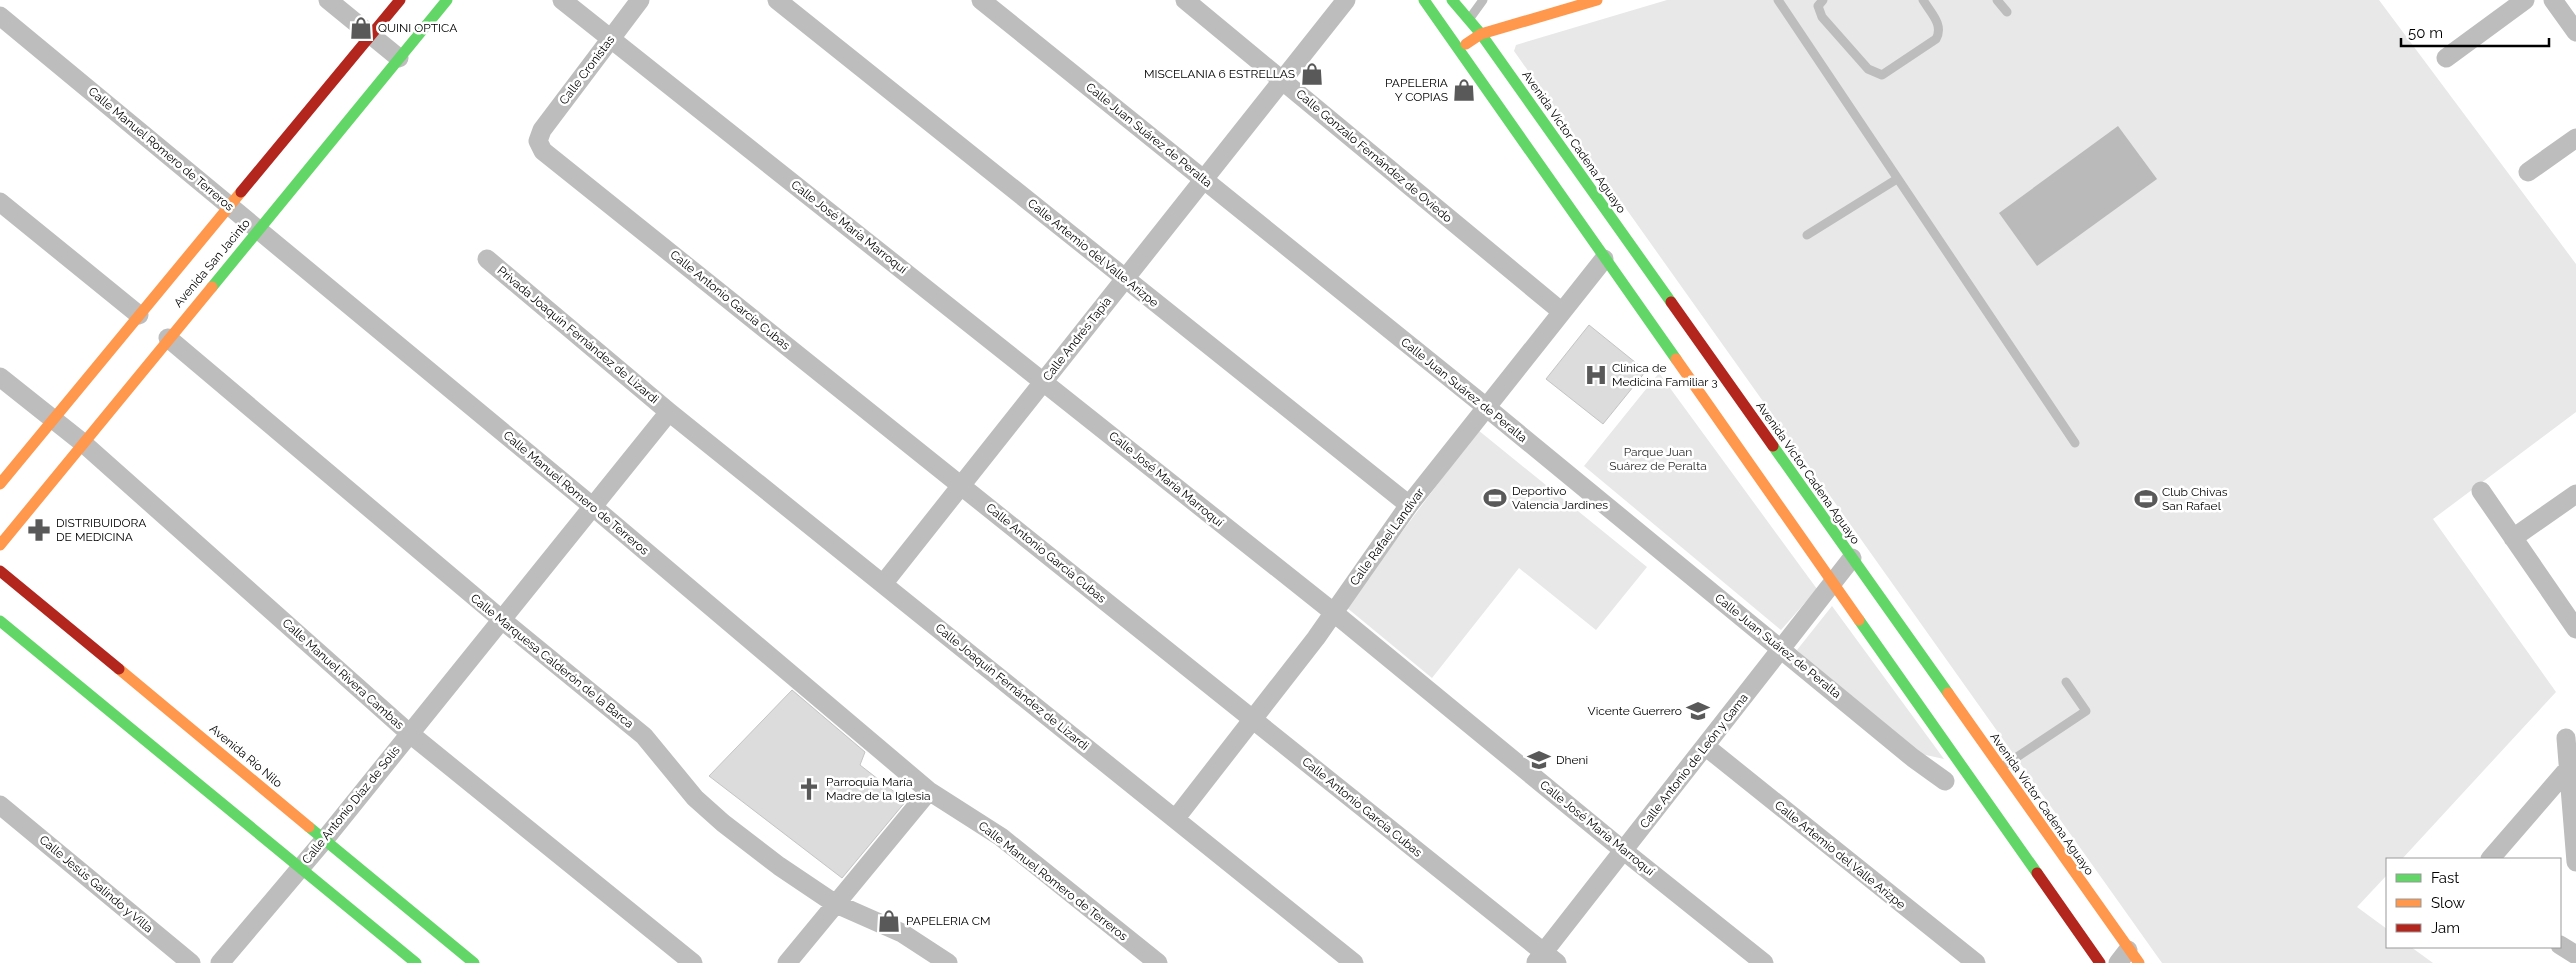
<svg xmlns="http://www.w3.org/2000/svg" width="2576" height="963" font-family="Raleway,sans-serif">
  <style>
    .green { fill: #e8e8e8 }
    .water { fill: #bababa }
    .building { fill: #dcdcdc; stroke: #c4c4c4 }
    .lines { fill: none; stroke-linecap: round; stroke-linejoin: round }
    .lane { stroke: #bdbdbd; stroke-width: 9 }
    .street { stroke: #bdbdbd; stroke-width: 19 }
    .fast { stroke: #63d668; stroke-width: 11 }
    .slow { stroke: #ff974d; stroke-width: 11 }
    .jam { stroke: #b3261e; stroke-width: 11 }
    .labels { text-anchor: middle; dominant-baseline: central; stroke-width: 5; stroke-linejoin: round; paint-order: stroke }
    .poi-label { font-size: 12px; fill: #000; stroke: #fff; text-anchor: start }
    .street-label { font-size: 12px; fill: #000; stroke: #fff }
    .park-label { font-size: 12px; fill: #2d2d2d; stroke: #fff }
  </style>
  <rect width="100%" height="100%" fill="#fff"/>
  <path class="green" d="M 1667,0 L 2379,0 L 2576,264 L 2576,412 L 2433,519 L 2556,692 L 2402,859 L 2387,859 L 2387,875 L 2357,907 L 2387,929 L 2387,947 L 2411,947 L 2433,963 L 2162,963 L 1514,51 L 1516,45 Z
    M 1659,373 L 1817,589 L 1781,630 L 1584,466 Z
    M 1478,430 L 1647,567 L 1596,630 L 1519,568 L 1432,678 L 1346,607 Z
    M 1832,606 L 1944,759 L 1917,753 L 1884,731 L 1797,650 Z"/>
  <path class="water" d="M 2118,126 L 2157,179 L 2037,266 L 1999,213 Z"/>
  <path class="building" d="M 1589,325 L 1646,371 L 1603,424 L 1546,379 Z
    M 792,690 L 865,752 L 860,765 L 906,801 L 842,878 L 709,776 Z"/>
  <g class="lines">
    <path class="lane" d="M 1778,0 L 2075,443
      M 1823,0 L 1818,6 L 1822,17 L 1868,69 L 1882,75 L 1936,39 C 1944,25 1931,13 1923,0
      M 1997,0 L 2007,12
      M 1470,18 L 1483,0
      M 1807,235 L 1897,179
      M 2002,767 L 2086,711 L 2066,682"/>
    <path class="street" d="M 328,0 L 399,58
      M 562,0 L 1333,612 L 1624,851 L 1764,963
      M 640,0 L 542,130 L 538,141 L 543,151 L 1557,963
      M 777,0 L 1409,505
      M 981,0 L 1486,407 L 1913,758 L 1945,781
      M 1185,0 L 1562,312
      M 2553,0 L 2576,32
      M 0,16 L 592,506 L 929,791 L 1001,837 L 1158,963
      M 2446,58 L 2525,0
      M 2528,172 L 2576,138
      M 0,202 L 139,315
      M 487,259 L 669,412 L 1354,963
      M 168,338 L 501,619 L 644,736 L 695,798 L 723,823 L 779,866 L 834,903 L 902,933 L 948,963
      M 0,377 L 83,443 L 409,733 L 693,963
      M 2481,491 L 2576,629
      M 2513,538 L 2576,494
      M 883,584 L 1346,0
      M 2566,738 L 2576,862
      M 1705,746 L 1976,963
      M 0,805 L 191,963
      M 1176,818 L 1316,638 L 1409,505 L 1604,259
      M 2490,859 L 2567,770
      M 2560,945 L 2576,955
      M 1536,962 L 1852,558
      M 220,963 L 325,839 L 669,412
      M 787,963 L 929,791
      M 2118,963 L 2128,950"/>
    <path class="fast" d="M 1424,0 L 1676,359
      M 1452,0 L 1481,34 L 1671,302
      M 212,287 L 447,0
      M 1773,446 L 1948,693
      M 1859,620 L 2037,873
      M 0,621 L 416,963
      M 309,827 L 474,963"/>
    <path class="slow" d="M 1466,44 L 1481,34 L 1597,0
      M 1676,359 L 1859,620
      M 0,484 L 241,192
      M 0,545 L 212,287
      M 119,669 L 309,827
      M 1948,693 L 2139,963"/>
    <path class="jam" d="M 241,192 L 400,0
      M 1671,302 L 1773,446
      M 0,571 L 119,669
      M 2037,873 L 2100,963"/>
  </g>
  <defs>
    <symbol id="shop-bare" viewBox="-9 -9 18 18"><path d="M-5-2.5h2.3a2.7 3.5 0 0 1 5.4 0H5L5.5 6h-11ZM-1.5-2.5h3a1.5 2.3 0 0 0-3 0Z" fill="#595959" stroke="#fff" stroke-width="2.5" paint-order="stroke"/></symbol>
    <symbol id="hospital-bare" viewBox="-9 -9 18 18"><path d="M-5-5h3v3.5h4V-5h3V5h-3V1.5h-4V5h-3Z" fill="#595959" stroke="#fff" stroke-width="2.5" paint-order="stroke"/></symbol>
    <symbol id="stadium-bare" viewBox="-9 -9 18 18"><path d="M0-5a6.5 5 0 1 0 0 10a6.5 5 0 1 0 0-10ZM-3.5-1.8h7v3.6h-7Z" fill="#595959" stroke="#fff" stroke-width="2.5" paint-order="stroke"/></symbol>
    <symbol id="pharmacy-bare" viewBox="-9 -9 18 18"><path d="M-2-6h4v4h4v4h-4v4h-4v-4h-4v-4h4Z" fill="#595959" stroke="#fff" stroke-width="2.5" paint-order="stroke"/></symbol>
    <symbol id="school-bare" viewBox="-9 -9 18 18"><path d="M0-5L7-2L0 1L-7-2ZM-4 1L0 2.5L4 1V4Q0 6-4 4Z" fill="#595959" stroke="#fff" stroke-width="2.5" paint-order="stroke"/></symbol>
    <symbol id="church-bare" viewBox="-9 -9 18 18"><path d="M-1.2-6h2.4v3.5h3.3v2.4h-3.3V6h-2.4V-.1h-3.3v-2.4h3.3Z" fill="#595959" stroke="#fff" stroke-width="2.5" paint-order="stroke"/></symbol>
  </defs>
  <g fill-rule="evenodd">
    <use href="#shop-bare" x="345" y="12" width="32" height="32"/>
    <use href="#shop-bare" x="1296" y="58" width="32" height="32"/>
    <use href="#shop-bare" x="1448" y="74" width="32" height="32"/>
    <use href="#hospital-bare" x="1580" y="359" width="32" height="32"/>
    <use href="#stadium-bare" x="1479" y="482" width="32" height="32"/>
    <use href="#stadium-bare" x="2130" y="483" width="32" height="32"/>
    <use href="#pharmacy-bare" x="23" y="514" width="32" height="32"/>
    <use href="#school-bare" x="1682" y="695" width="32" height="32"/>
    <use href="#school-bare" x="1523" y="744" width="32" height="32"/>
    <use href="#church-bare" x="793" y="773" width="32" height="32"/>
    <use href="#shop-bare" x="873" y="905" width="32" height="32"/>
  </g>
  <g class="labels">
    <g class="poi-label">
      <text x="378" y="28">QUINI OPTICA</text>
      <text x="1295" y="74" text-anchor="end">MISCELANIA 6 ESTRELLAS</text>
      <text x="1448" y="83" text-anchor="end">PAPELERIA<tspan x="1448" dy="14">Y COPIAS</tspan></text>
      <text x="1612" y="368">Clínica de<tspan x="1612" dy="14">Medicina Familiar 3</tspan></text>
      <text x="1512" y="491">Deportivo<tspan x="1512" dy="14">Valencia Jardines</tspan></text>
      <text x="2162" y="492">Club Chivas<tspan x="2162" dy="14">San Rafael</tspan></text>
      <text x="56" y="523">DISTRIBUIDORA<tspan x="56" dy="14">DE MEDICINA</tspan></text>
      <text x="1682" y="711" text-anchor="end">Vicente Guerrero</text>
      <text x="1556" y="760">Dheni</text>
      <text x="826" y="782">Parroquia María<tspan x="826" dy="14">Madre de la Iglesia</tspan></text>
      <text x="906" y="921">PAPELERIA CM</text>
    </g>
    <g class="street-label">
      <text transform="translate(587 70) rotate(-53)">Calle Cronistas</text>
      <text transform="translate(1149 135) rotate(39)">Calle Juan Suárez de Peralta</text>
      <text transform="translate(1574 142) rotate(55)">Avenida Víctor Cadena Aguayo</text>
      <text transform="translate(161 149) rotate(40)">Calle Manuel Romero de Terreros</text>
      <text transform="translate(1374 156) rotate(40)">Calle Gonzalo Fernández de Oviedo</text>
      <text transform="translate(849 227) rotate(38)">Calle José María Marroquí</text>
      <text transform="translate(1093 253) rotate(39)">Calle Artemio del Valle Arizpe</text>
      <text transform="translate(212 263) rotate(-50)">Avenida San Jacinto</text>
      <text transform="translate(730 300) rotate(39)">Calle Antonio García Cubas</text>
      <text transform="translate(578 335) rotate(40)">Privada Joaquín Fernández de Lizardi</text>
      <text transform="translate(1077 339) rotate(-52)">Calle Andrés Tapia</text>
      <text transform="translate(1464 390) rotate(39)">Calle Juan Suárez de Peralta</text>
      <text transform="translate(1808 473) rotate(55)">Avenida Víctor Cadena Aguayo</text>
      <text transform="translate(1166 479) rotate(39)">Calle José María Marroquí</text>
      <text transform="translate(576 493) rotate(40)">Calle Manuel Romero de Terreros</text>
      <text transform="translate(1387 537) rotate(-54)">Calle Rafael Landívar</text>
      <text transform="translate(1046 553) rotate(39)">Calle Antonio García Cubas</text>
      <text transform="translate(1778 646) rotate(39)">Calle Juan Suárez de Peralta</text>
      <text transform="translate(552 661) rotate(39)">Calle Marquesa Calderón de la Barca</text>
      <text transform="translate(343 674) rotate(42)">Calle Manuel Rivera Cambas</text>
      <text transform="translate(1012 687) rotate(39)">Calle Joaquín Fernández de Lizardi</text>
      <text transform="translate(246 756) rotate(40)">Avenida Río Nilo</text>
      <text transform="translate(1694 761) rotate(-52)">Calle Antonio de León y Gama</text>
      <text transform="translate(2042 804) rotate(55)">Avenida Víctor Cadena Aguayo</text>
      <text transform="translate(351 805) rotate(-51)">Calle Antonio Díaz de Solís</text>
      <text transform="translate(1362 807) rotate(39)">Calle Antonio García Cubas</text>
      <text transform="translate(1597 828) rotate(39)">Calle José María Marroquí</text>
      <text transform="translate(1840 855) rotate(39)">Calle Artemio del Valle Arizpe</text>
      <text transform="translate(1053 881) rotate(38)">Calle Manuel Romero de Terreros</text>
      <text transform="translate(96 884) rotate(40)">Calle Jesús Galindo y Villa</text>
    </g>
    <g class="park-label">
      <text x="1658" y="452">Parque Juan<tspan x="1658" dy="14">Suárez de Peralta</tspan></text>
    </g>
  </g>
  <rect x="2386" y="858" width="175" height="90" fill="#ffffff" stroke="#999999"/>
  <rect x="2396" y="874" width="25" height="8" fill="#63d668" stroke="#999999"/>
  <text x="2431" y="883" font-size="15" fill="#000000">Fast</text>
  <rect x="2396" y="899" width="25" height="8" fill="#ff974d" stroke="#999999"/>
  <text x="2431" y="908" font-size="15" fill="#000000">Slow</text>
  <rect x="2396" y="924" width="25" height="8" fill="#b3261e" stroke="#999999"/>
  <text x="2431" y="933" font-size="15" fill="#000000">Jam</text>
  <path d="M2401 38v8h148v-8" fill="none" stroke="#000000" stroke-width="2.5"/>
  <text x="2408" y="38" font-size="15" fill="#000000" stroke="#ffffff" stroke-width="4" paint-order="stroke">50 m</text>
</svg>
